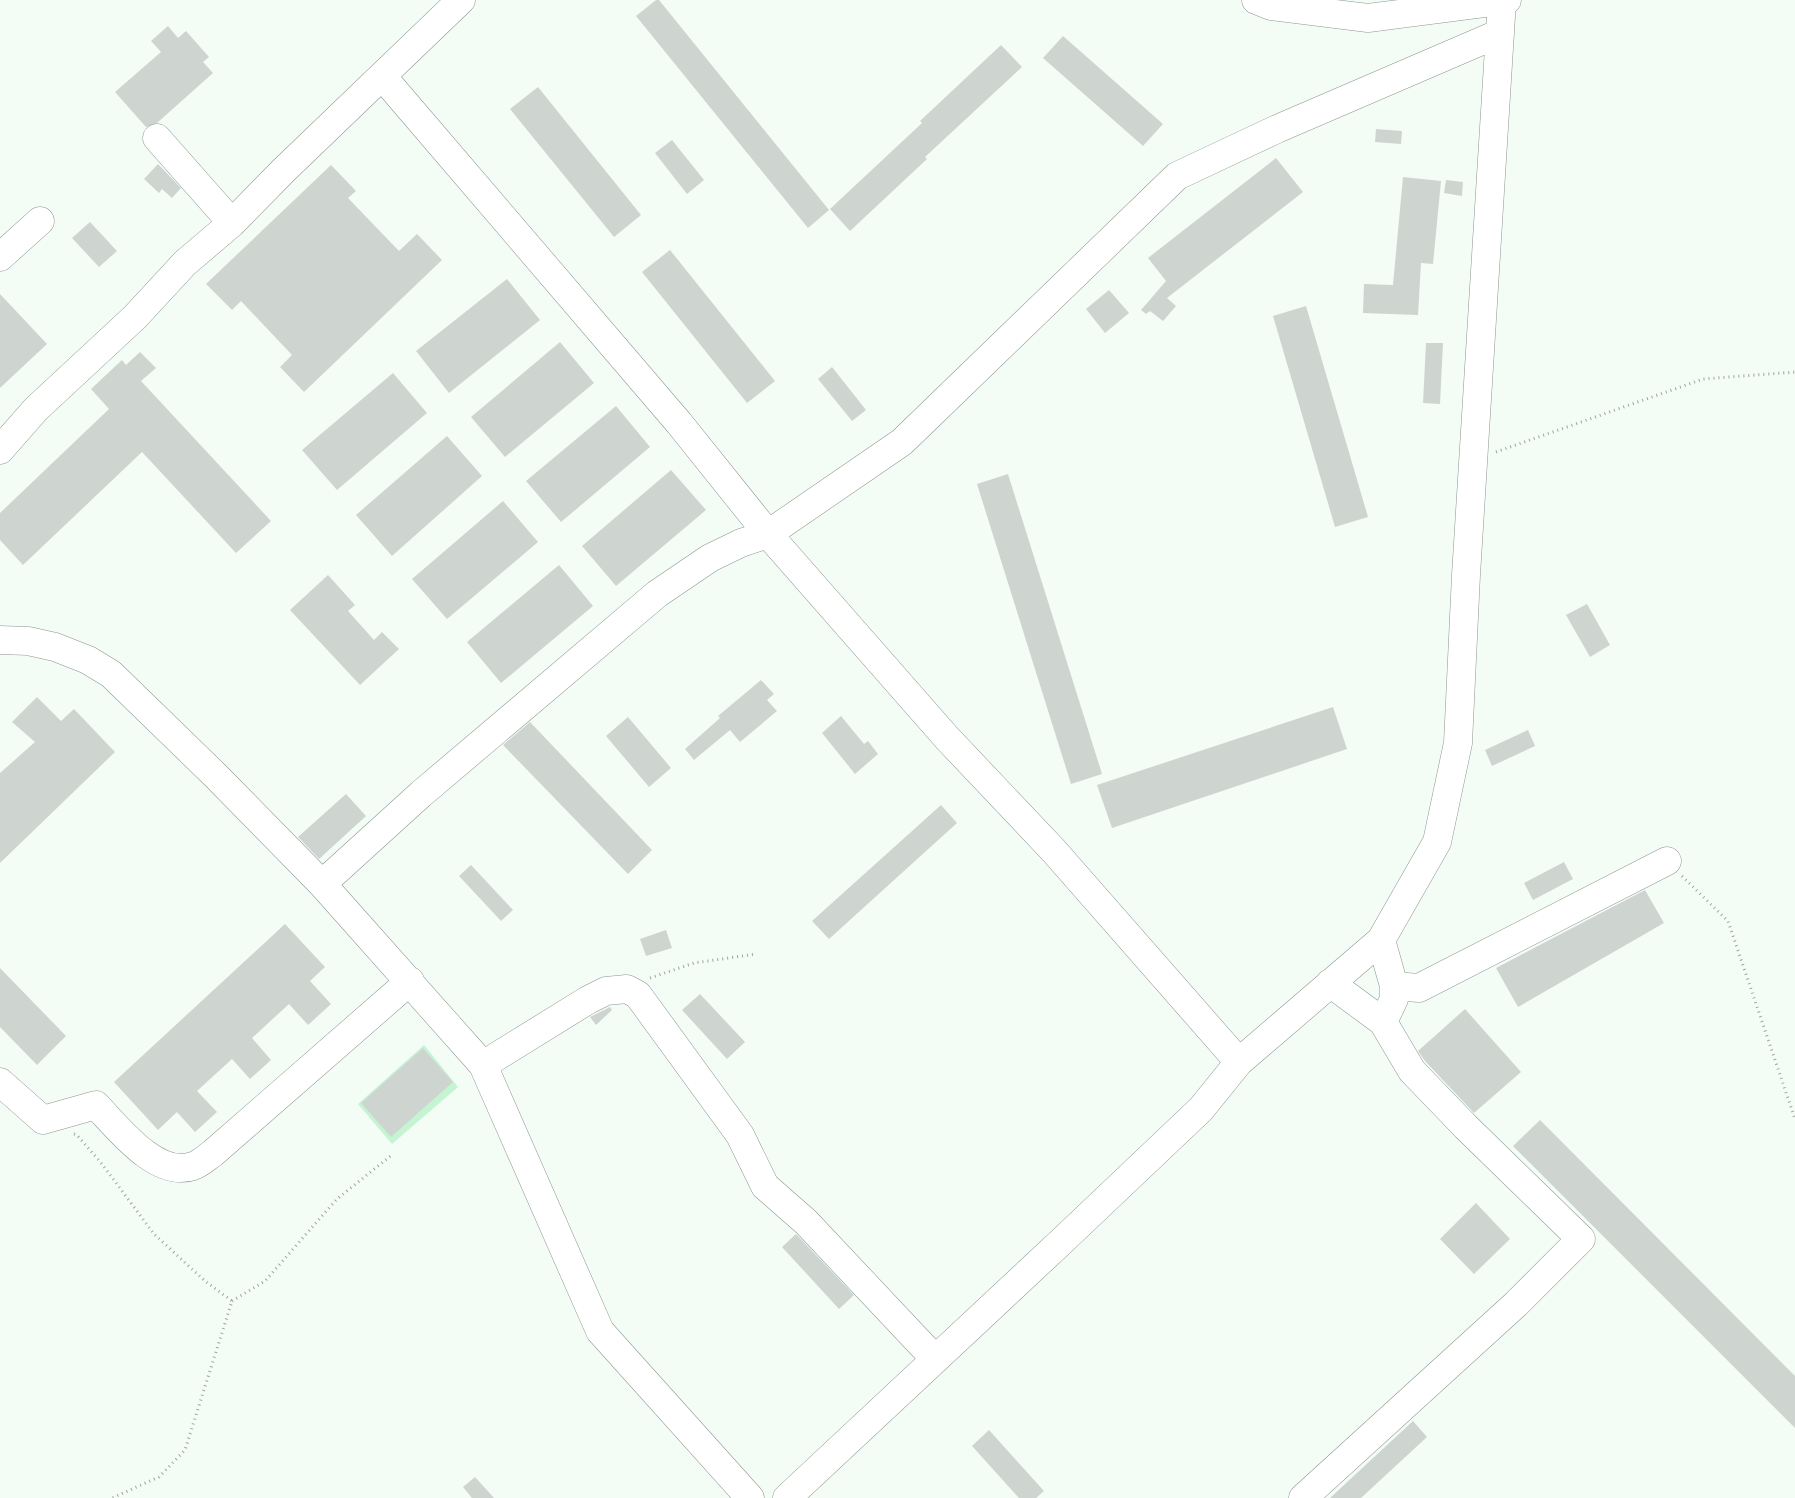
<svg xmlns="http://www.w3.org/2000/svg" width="1795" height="1498" font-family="Helvetica,sans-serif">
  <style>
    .green { fill: #c5f4d3 }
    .building { fill: #ced5d0 }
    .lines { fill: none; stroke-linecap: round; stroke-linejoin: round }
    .minor-casing { stroke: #8e9590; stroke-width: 29 }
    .path { stroke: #9fa5a0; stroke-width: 3; stroke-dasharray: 1 4; stroke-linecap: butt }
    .minor { stroke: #fff; stroke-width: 28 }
  </style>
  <rect width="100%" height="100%" fill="#f4fcf6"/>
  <path class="green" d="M 424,1045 L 458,1087 L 392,1144 L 358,1104 Z"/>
  <path class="building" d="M 656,0 L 659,0 L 829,210 L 808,228 L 636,16 Z
    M 168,26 L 178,38 L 186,31 L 209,57 L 203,62 L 213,73 L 157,123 L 146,127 L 115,92 L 161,52 L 151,41 Z
    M 1063,36 L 1163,124 L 1143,146 L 1043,58 Z
    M 1001,45 L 1022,67 L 925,157 L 927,159 L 850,231 L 830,209 L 922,123 L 920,121 Z
    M 538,87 L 641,215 L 614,237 L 510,109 Z
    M 1376,129 L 1402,131 L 1401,144 L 1375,142 Z
    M 672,140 L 704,180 L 687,194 L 655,153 Z
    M 1276,158 L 1303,192 L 1167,298 L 1176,306 L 1163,321 L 1150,311 L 1146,314 L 1141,310 L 1166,281 L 1148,258 Z
    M 158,164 L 181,188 L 172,198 L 162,189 L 159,193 L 144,179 Z
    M 331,165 L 356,191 L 348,198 L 399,251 L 417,234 L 442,260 L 304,392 L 280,367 L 292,355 L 241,301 L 232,310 L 206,284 Z
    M 1403,177 L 1441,181 L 1433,264 L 1421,263 L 1418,315 L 1363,313 L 1364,284 L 1393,285 Z
    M 1446,180 L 1463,182 L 1462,196 L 1444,193 Z
    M 90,222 L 117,251 L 99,267 L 72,238 Z
    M 670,250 L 775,381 L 747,403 L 642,272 Z
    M 507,279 L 540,320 L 449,393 L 416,351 Z
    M 1109,290 L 1129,313 L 1105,333 L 1086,309 Z
    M 0,294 L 47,344 L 0,388 Z
    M 1306,306 L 1368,517 L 1335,527 L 1273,316 Z
    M 560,342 L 594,383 L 505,457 L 471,417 Z
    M 1426,343 L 1443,343 L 1440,404 L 1423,403 Z
    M 140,352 L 156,368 L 141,381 L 271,521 L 236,553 L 142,452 L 23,565 L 0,540 L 0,513 L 109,409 L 91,389 L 122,360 L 126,365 Z
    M 832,367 L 866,410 L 852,421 L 818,379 Z
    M 393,373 L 427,413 L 337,490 L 302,450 Z
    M 616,406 L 650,447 L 561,522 L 526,481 Z
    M 447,436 L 482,476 L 392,556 L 356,515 Z
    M 671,470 L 706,510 L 616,586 L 582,546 Z
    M 1008,474 L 1102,774 L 1071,784 L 977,484 Z
    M 503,501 L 538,542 L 447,619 L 412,579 Z
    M 559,565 L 593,606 L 501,683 L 467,642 Z
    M 328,575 L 355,605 L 348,611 L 374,640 L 382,632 L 399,649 L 360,685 L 290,610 Z
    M 1587,604 L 1610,645 L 1590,657 L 1566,615 Z
    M 761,680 L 774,694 L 767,700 L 777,711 L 740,742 L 730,730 L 694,760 L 685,749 L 720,718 L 718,716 Z
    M 37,697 L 61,721 L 74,709 L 115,752 L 0,863 L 0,773 L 35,742 L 12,722 Z
    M 1333,707 L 1347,749 L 1112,828 L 1097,785 Z
    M 841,716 L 864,744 L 868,741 L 878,754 L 855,774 L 822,733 Z
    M 628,717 L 671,768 L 649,787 L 606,736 Z
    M 530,722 L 652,850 L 628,874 L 503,745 Z
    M 1528,730 L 1535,746 L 1492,766 L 1485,750 Z
    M 346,794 L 366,816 L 319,859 L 298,837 Z
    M 941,805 L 957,823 L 829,939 L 812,921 Z
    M 1564,862 L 1573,879 L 1533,900 L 1524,883 Z
    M 471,865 L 513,910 L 501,921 L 459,876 Z
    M 1645,890 L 1664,923 L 1518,1007 L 1496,968 Z
    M 285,924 L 325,967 L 310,981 L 331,1004 L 308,1025 L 289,1004 L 252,1038 L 271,1060 L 250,1079 L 232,1059 L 197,1091 L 217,1112 L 195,1132 L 177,1112 L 158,1130 L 114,1082 Z
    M 666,930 L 672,948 L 646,956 L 640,939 Z
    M 0,968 L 66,1036 L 37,1065 L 0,1027 Z
    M 700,994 L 745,1042 L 727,1059 L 682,1010 Z
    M 610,1007 L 612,1010 L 596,1025 L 590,1017 Z
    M 1465,1009 L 1521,1072 L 1474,1113 L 1425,1061 L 1418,1051 Z
    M 423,1048 L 453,1082 L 391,1137 L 361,1103 Z
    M 1540,1120 L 1795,1376 L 1795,1428 L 1513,1146 Z
    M 1476,1203 L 1510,1239 L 1474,1274 L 1440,1239 Z
    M 796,1234 L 854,1295 L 839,1309 L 782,1247 Z
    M 1413,1421 L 1427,1437 L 1361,1498 L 1330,1498 Z
    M 989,1430 L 1044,1491 L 1036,1498 L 1019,1498 L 972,1446 Z
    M 475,1477 L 494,1498 L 472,1498 L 463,1487 Z"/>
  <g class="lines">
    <defs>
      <path id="minor" d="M 1256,0 L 1271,6 L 1368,18 L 1507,0
        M 382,76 L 679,423 L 768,534 L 947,738 L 1054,851 L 1239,1062
        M 157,138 L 232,223
        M 0,257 L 40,221
        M 0,450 L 36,409 L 135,317 L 185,263 L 232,223 L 284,170 L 461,0
        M 0,640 L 28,641 L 55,647 L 88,660 L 111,674 L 216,776 L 322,884 L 483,1065 L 600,1331 L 750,1498
        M 322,884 L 421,794 L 657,594 L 710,558 L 741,543 L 768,534 L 902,442 L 1177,176 L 1277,129 L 1500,33
        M 1394,986 L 1419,988 L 1667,861
        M 1383,1022 L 1394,999 L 1394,986 L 1381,940 L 1437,842 L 1458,743 L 1466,575 L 1502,0
        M 483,1065 L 588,1000 L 606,991 L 627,989 L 638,995 L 740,1135 L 765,1186 L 806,1222 L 935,1359
        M 0,1082 L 43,1120 L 96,1105 C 118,1128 157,1179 193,1166 C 200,1164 207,1157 213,1153 L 410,981
        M 787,1498 L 1063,1240 L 1201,1109 L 1239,1062 L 1381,940
        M 1303,1498 L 1516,1304 L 1581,1239 L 1466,1127 L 1412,1071 L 1383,1022 L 1330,983"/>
    </defs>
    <use href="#minor" class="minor-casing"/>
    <path class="path" d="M 1496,452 L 1703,379 L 1795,372
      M 1682,876 L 1728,921 L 1795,1119
      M 650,978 L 694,963 L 756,954
      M 74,1134 L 77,1135 L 102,1164 L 154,1234 L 205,1281 L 232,1301 L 185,1450 L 159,1477 L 112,1498
      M 232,1301 L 265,1281 L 337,1199 L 393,1154"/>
    <use href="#minor" class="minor"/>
  </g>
</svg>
